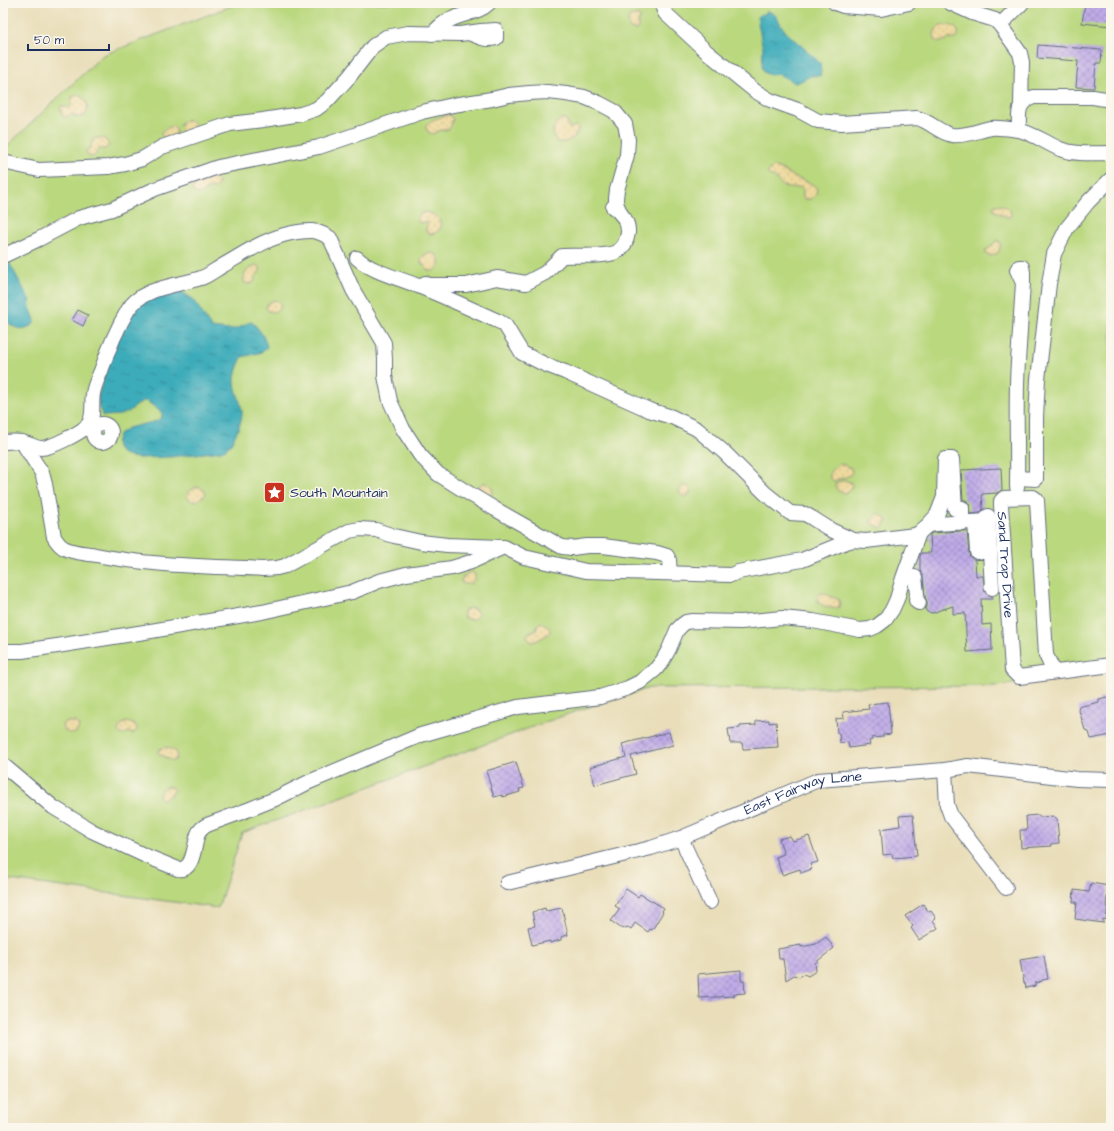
<svg xmlns="http://www.w3.org/2000/svg" width="1114" height="1131" font-family="'Architects Daughter',sans-serif">
  <style>
    .green { fill: #bad87e; stroke: #6a846e }
    .sand { fill: url(#sand-dots); stroke: #84847e }
    .water { fill: url(#water-ripples); stroke: #2c6e8c }
    .building { fill: url(#building-cross-hatch) }
    .lines { fill: none; stroke-linecap: round; stroke-linejoin: round }
    .minor-casing { stroke: #636c7e; stroke-width: 16 }
    .minor { stroke: #fff; stroke-width: 14 }
    .labels { text-anchor: middle; dominant-baseline: central; stroke-width: 3; stroke-linejoin: round; paint-order: stroke }
    .poi-label { font-size: 14px; fill: #1b2f5e; stroke: #fbf7ec; text-anchor: start }
    .street-label { font-size: 14px; fill: #1b2f5e; stroke: #fbf7ec }
  </style>
  <defs>
    <pattern id="sand-dots" width="8" height="8" patternUnits="userSpaceOnUse"><rect width="8" height="8" fill="#eeda9e"/><path d="M2 2h.1M6 6h.1" fill="none" stroke="#ccbb8a" stroke-width="1.8" stroke-linecap="round"/></pattern>
    <pattern id="water-ripples" width="26" height="14" patternUnits="userSpaceOnUse"><rect width="26" height="14" fill="#3dacba"/><path d="M2 4q2-2 4 0t4 0M15 11q2-2 4 0t4 0" fill="none" stroke="#328c9a"/></pattern>
    <pattern id="building-cross-hatch" width="8" height="8" patternUnits="userSpaceOnUse"><rect width="8" height="8" fill="#c0abe8"/><path d="M0 0l8 8M0 8l8-8" fill="none" stroke="#9b8cbf"/></pattern>
  </defs>
  <rect width="100%" height="100%" fill="#fbf7ec"/>
  <filter id="ink" filterUnits="userSpaceOnUse"><feTurbulence type="fractalNoise" baseFrequency=".025" numOctaves="2"/><feDisplacementMap in="SourceGraphic" scale="8" xChannelSelector="R" yChannelSelector="G"/><feConvolveMatrix kernelMatrix="1 2 1 2 8 2 1 2 1" color-interpolation-filters="sRGB"/></filter>
  <filter id="wash" filterUnits="userSpaceOnUse"><feTurbulence type="fractalNoise" baseFrequency=".012" numOctaves="4" result="noise"/><feDisplacementMap in="SourceGraphic" scale="16" xChannelSelector="R" yChannelSelector="G"/><feGaussianBlur stdDeviation="0.9" result="paint"/><feColorMatrix in="noise" values="0 0 0 0 0 0 0 0 0 0 0 0 0 0 0 0 0 1.4 0 .05"/><feComposite in="paint" operator="in"/></filter>
  <g filter="url(#wash)">
    <rect width="100%" height="100%" fill="#e9deb9"/>
    <path class="green" d="M 239,3 L 1111,3 L 1111,670 L 999,686 L 650,688 L 579,710 L 242,833 L 218,908 L 3,879 L 3,150 L 103,55 Z"/>
    <path class="sand" d="M 631,15 L 639,16 L 640,18 L 638,23 L 638,28 L 635,30 L 630,29 L 629,28 L 628,20 Z
      M 947,25 C 954,26 960,29 958,37 L 954,39 L 949,39 L 940,42 L 935,40 C 932,30 938,25 947,25 Z
      M 77,95 C 96,101 86,126 72,114 L 67,117 L 63,117 L 60,107 L 62,106 C 67,107 67,110 71,106 L 72,97 Z
      M 446,115 L 449,115 L 453,118 L 451,126 L 449,129 L 438,131 L 433,134 L 428,132 L 425,126 C 432,118 437,119 446,115 Z
      M 561,119 L 566,119 L 569,128 L 571,128 L 575,126 L 578,128 C 578,138 566,144 557,142 C 551,133 552,126 561,119 Z
      M 187,120 C 193,121 195,123 194,129 L 183,133 L 181,131 L 180,124 L 184,121 Z
      M 171,126 L 176,128 L 176,134 C 172,139 166,140 161,135 L 161,132 Z
      M 96,138 C 103,137 107,139 109,146 L 106,149 L 98,149 C 97,151 96,153 96,154 C 92,160 87,156 86,151 L 91,147 L 92,141 Z
      M 773,167 C 781,167 784,172 791,175 C 799,181 811,180 817,189 L 816,195 L 811,199 L 805,199 L 803,198 L 803,190 L 801,187 C 790,189 784,189 777,180 C 774,177 771,176 768,174 L 768,171 Z
      M 210,177 L 213,177 L 217,180 L 218,184 C 215,190 212,188 207,189 L 201,194 L 195,193 L 192,189 C 199,178 199,181 210,177 Z
      M 995,205 C 1003,205 1011,207 1011,215 L 1010,217 L 1007,217 L 995,211 L 994,210 L 993,208 Z
      M 424,212 C 442,213 448,232 430,234 L 426,231 L 426,228 L 428,223 L 427,222 L 420,223 L 418,222 L 418,216 Z
      M 996,241 L 999,241 L 1001,245 L 998,253 L 991,256 L 986,254 L 986,250 L 991,247 Z
      M 432,253 L 438,256 C 442,265 436,274 427,270 L 425,266 L 421,263 C 420,256 426,253 432,253 Z
      M 257,265 L 260,268 L 260,271 L 257,275 L 255,276 L 255,280 L 253,283 L 248,284 L 244,282 C 242,274 248,267 257,265 Z
      M 276,300 L 280,303 L 281,305 C 279,311 274,313 268,311 C 263,305 270,301 276,300 Z
      M 840,464 L 844,465 L 851,468 L 852,473 L 849,476 L 833,481 L 830,478 L 830,472 L 836,466 Z
      M 843,480 L 850,482 L 852,485 L 850,490 L 845,493 L 838,491 L 835,486 L 836,483 Z
      M 483,483 L 486,483 L 491,486 L 493,492 L 491,495 L 487,496 L 480,490 L 479,486 Z
      M679.5 491a5.5 5.5 0 1 1 11 0a5.5 5.5 0 1 1-11 0Z
      M 196,487 L 200,487 L 204,490 L 206,494 L 204,496 C 199,498 194,505 189,499 C 186,496 187,496 188,492 Z
      M 878,513 L 886,519 L 887,521 L 885,525 L 881,528 L 870,522 L 875,518 L 876,514 Z
      M 470,572 L 473,572 L 475,576 C 475,583 467,587 461,582 L 462,578 Z
      M 821,593 L 826,594 C 830,597 834,597 839,600 L 840,607 C 833,610 824,607 818,602 C 818,598 818,596 821,593 Z
      M 470,608 L 475,609 L 478,613 L 476,618 C 472,620 469,620 464,617 L 464,613 L 465,610 Z
      M 541,622 L 549,627 L 550,632 C 548,635 535,642 532,642 L 528,639 L 527,635 L 529,632 L 536,631 L 537,625 Z
      M 67,722 L 75,722 L 78,724 L 79,727 L 76,733 C 70,735 64,732 62,725 L 63,724 Z
      M 127,722 L 133,724 L 137,727 L 137,730 L 133,734 L 128,732 L 123,735 L 121,734 L 118,731 C 119,726 123,723 127,722 Z
      M 165,747 L 169,748 L 175,751 L 177,757 L 175,760 L 173,761 L 159,754 L 158,752 L 160,749 Z
      M 169,786 L 172,788 L 174,790 L 172,794 L 163,799 L 160,798 C 157,792 163,787 169,786 Z"/>
    <path class="water" d="M 766,11 C 779,13 778,23 786,32 L 820,63 L 821,72 L 820,76 C 806,74 808,80 795,83 L 778,74 L 771,75 L 765,73 L 762,67 L 763,49 L 757,17 L 759,15 L 767,13 Z
      M 3,259 L 4,259 L 9,262 L 29,299 L 30,307 L 35,320 L 34,324 C 21,333 11,328 3,316 Z
      M 177,290 C 196,296 201,314 212,328 C 218,329 232,331 238,328 C 244,326 245,323 252,322 C 260,330 266,338 267,348 L 262,352 L 242,357 C 239,364 236,370 235,378 C 234,389 241,400 242,412 C 243,420 234,440 229,446 C 227,449 223,450 221,451 L 170,457 L 139,458 L 126,456 L 118,450 L 116,443 L 119,434 L 128,428 L 157,421 L 162,417 L 162,413 L 147,401 L 143,401 L 128,412 L 120,415 L 103,416 L 99,408 L 98,397 L 111,355 L 130,314 L 150,297 Z"/>
    <g id="blocks">
      <path class="building" d="M 1085,3 L 1111,3 L 1111,26 L 1082,23 Z
        M 1038,45 L 1102,50 L 1101,63 L 1096,63 L 1094,88 L 1076,87 L 1078,61 L 1037,58 Z
        M 78,310 L 88,315 L 83,326 L 72,320 Z
        M 1001,468 L 1002,490 L 997,493 L 982,494 L 983,509 L 980,513 L 970,514 L 969,504 L 966,500 L 963,500 L 961,470 Z
        M 960,531 L 967,531 L 969,553 L 970,557 L 975,560 L 976,576 L 983,576 L 985,592 L 988,595 L 992,596 L 992,599 L 981,599 L 982,625 L 991,624 L 992,650 L 967,652 L 965,613 L 953,614 L 953,606 L 940,610 L 933,613 L 927,612 L 925,609 L 927,606 L 927,602 L 925,597 L 923,576 L 920,571 L 920,556 L 921,553 L 931,553 L 930,534 L 932,533 Z
        M 1111,696 L 1111,735 L 1091,739 L 1089,732 L 1085,730 L 1078,707 L 1099,702 L 1099,699 Z
        M 888,702 L 891,734 L 883,735 L 883,737 L 872,738 L 872,740 L 869,741 L 870,745 L 849,748 L 848,742 L 840,743 L 839,733 L 837,733 L 836,719 L 844,718 L 843,712 L 869,709 L 868,704 Z
        M 769,720 L 769,723 L 776,722 L 778,747 L 745,749 L 743,749 L 742,743 L 730,743 L 728,729 L 740,728 L 740,726 L 756,725 L 756,721 Z
        M 669,732 L 673,745 L 631,756 L 636,774 L 595,785 L 590,767 L 626,757 L 622,744 Z
        M 516,762 L 524,788 L 519,789 L 520,792 L 503,797 L 502,795 L 494,797 L 486,771 Z
        M 913,815 L 917,856 L 893,858 L 892,854 L 883,855 L 881,829 L 900,826 L 899,816 Z
        M 1039,815 L 1039,817 L 1054,816 L 1057,819 L 1059,843 L 1051,844 L 1052,846 L 1021,848 L 1020,830 L 1027,830 L 1026,816 Z
        M 790,836 L 793,841 L 809,836 L 818,862 L 810,864 L 812,869 L 801,873 L 800,869 L 782,875 L 776,857 L 784,854 L 779,839 Z
        M 1091,883 L 1109,886 L 1106,904 L 1108,904 L 1106,920 L 1103,919 L 1103,923 L 1075,919 L 1077,902 L 1073,902 L 1074,890 L 1089,892 Z
        M 626,889 L 638,897 L 640,894 L 664,908 L 662,911 L 663,912 L 652,930 L 650,929 L 648,932 L 635,923 L 631,929 L 628,927 L 622,929 L 611,921 L 620,909 L 615,906 Z
        M 923,904 L 929,912 L 931,911 L 936,918 L 933,920 L 938,928 L 919,940 L 911,928 L 913,926 L 905,916 Z
        M 545,908 L 546,911 L 562,908 L 568,935 L 561,937 L 561,940 L 550,943 L 550,941 L 532,945 L 528,927 L 535,926 L 532,912 Z
        M 826,937 L 834,948 L 815,963 L 816,971 L 808,976 L 804,974 L 799,977 L 794,975 L 786,980 L 783,959 L 779,959 L 778,949 L 801,945 L 801,947 L 816,944 Z
        M 1044,956 L 1048,979 L 1042,980 L 1042,981 L 1039,982 L 1040,982 L 1035,983 L 1035,986 L 1026,988 L 1025,983 L 1024,983 L 1020,960 Z
        M 741,970 L 741,981 L 744,981 L 745,993 L 734,994 L 734,996 L 699,998 L 698,974 Z"/>
    </g>
  </g>
  <g filter="url(#ink)">
    <use href="#blocks" fill-opacity="0" stroke="#636c7e" stroke-width="1"/>
    <g class="lines">
      <defs>
        <g id="minor">
          <path d="M 662,3 L 663,8 L 665,13 L 707,52 L 755,91 L 770,100 L 798,110 L 818,121 L 842,123 L 917,118 C 930,121 939,133 952,135 C 965,137 979,130 991,128 C 999,127 1010,129 1018,130 C 1033,133 1046,143 1060,149 C 1076,155 1094,153 1111,153"/>
          <path d="M 835,3 L 843,6 L 881,9 L 909,3"/>
          <path d="M 950,3 L 972,13 L 995,20 L 1000,25 L 1020,53 L 1022,62 L 1021,104"/>
          <path d="M 1000,25 L 1022,3"/>
          <path d="M 432,34 C 438,28 443,22 452,19 C 464,13 479,13 489,3"/>
          <path d="M 1019,130 C 1019,114 1016,102 1034,97 L 1093,97 L 1111,100"/>
          <path d="M 3,162 L 39,170 L 108,167 L 125,164 L 142,159 L 162,147 L 230,124 L 263,120 L 301,114 L 316,109 L 327,101 L 349,77 L 373,46 L 386,37 L 408,33 L 460,34 L 481,31 L 496,30 L 496,38 C 486,41 479,37 469,33"/>
          <path d="M 3,256 L 39,239 L 79,218 L 112,209 L 155,189 L 218,167 L 319,147 L 422,112 L 453,105 L 492,99 L 509,95 L 529,93 L 548,92 L 566,94 L 584,97 L 599,103 L 614,111 L 625,124 L 628,140 L 627,155 L 617,190 L 616,198 L 616,203 L 620,212"/>
          <path d="M 357,258 C 372,272 399,278 418,286 C 446,297 473,310 500,322 L 505,325 L 522,353 L 544,364 L 565,372 L 649,410 L 672,417 L 697,429 L 725,453 L 765,493 L 790,513 L 805,514 L 812,518 L 831,530 L 853,540"/>
          <path d="M 425,283 L 428,285 L 466,285 L 497,278 L 526,283 L 545,273 L 562,256 C 575,255 608,258 618,251 C 624,247 627,240 628,233 C 629,222 621,213 613,207"/>
          <circle cx="102" cy="433" r="9"/>
          <path d="M 3,442 C 9,442 15,441 21,442 C 28,443 35,448 41,448 C 51,448 80,433 87,426 C 95,418 91,404 93,394 C 94,386 98,378 101,371 C 108,350 116,330 128,310 C 141,287 178,286 201,278 C 208,276 215,270 222,266 C 245,253 266,238 292,233 C 308,230 316,229 330,238 L 353,290 L 384,343 L 385,359 L 385,376 L 390,401 L 403,429 L 420,455 L 438,474 L 465,491 L 495,509 L 562,547 L 572,548 L 587,546 L 603,546 L 657,553 L 667,556 L 669,560 L 670,573"/>
          <path d="M 22,442 L 42,473 L 45,484 L 54,537 C 57,542 59,545 64,548 C 73,553 86,553 96,555 C 151,566 208,566 263,569 L 277,568 L 285,566 L 349,531 L 360,529 L 376,530 L 394,536 L 421,542 L 447,545 L 501,547"/>
          <path d="M 1017,478 L 1036,479 L 1036,418 L 1038,379 L 1049,284 L 1054,254 L 1067,228 L 1088,202 L 1111,179"/>
          <path d="M 1017,487 C 1018,445 1015,404 1018,362 L 1023,283 L 1023,272 L 1022,267 L 1019,267 L 1017,270 L 1023,283"/>
          <path d="M 988,516 L 992,588"/>
          <path d="M 975,522 L 977,552 L 990,552"/>
          <path d="M 928,525 L 937,515 L 944,497 L 945,459 L 952,459 L 955,509 L 962,508 L 962,523"/>
          <path d="M 910,577 L 915,577 L 917,594 L 916,600 L 917,602 L 919,603"/>
          <path d="M 3,651 L 22,651 L 57,646 L 151,631 L 262,612 L 352,592 L 379,581 L 406,574 L 452,568 L 471,562 L 504,547 L 524,557 L 586,571 L 731,575 L 738,572 L 802,560 L 846,542 L 853,540 L 866,541 L 915,535 L 919,533 L 928,525 L 936,524 L 988,521"/>
          <path id="s1" d="M 1054,672 L 1046,655 L 1037,501 L 1036,499 L 1033,497 L 1004,498 L 1001,501 L 1001,505 L 1012,670 L 1019,677 L 1111,665"/>
          <path d="M 3,765 L 53,807 L 92,831 L 146,856 L 178,869 C 194,872 194,844 198,834 C 200,829 203,827 207,825 L 250,809 L 275,799 L 309,782 L 421,735 L 518,707 L 600,697 L 628,688 L 640,682 L 656,669 L 663,660 L 669,649 L 677,630 L 682,625 L 686,622 L 692,621 L 741,622 L 782,618 L 813,621 L 860,630 L 870,629 L 877,626 L 885,620 L 892,610 L 897,599 L 903,578 L 919,533"/>
          <path d="M 945,770 L 947,805 L 951,816 L 1006,888"/>
          <path d="M 681,838 L 710,902"/>
          <path id="s2" d="M 507,883 L 651,848 L 681,838 L 818,780 L 945,770 L 968,766 L 1077,779 L 1111,780"/>
        </g>
      </defs>
      <use href="#minor" class="minor-casing"/>
      <use href="#minor" class="minor"/>
    </g>
  </g>
  <defs>
    <symbol id="sight-square" viewBox="-11 -11 22 22"><rect x="-9" y="-9" width="18" height="18" rx="4" fill="#c8321e" stroke="#fbf7ec"/><path d="M0-6L1.8-2.2L6-1.7L2.9 1.2L3.7 5.4L0 3.3L-3.7 5.4L-2.9 1.2L-6-1.7L-1.8-2.2Z" fill="#fff"/></symbol>
  </defs>
  <g fill-rule="evenodd">
    <use href="#sight-square" x="262" y="480" width="25" height="25"/>
  </g>
  <g class="labels">
    <g class="poi-label">
      <text x="290" y="493">South Mountain</text>
    </g>
    <g class="street-label">
      <text stroke="none"><textPath href="#s1" startOffset="276">Sand Trap Drive</textPath></text>
      <text stroke="none"><textPath href="#s2" startOffset="311">East Fairway Lane</textPath></text>
    </g>
  </g>
  <rect width="1114" height="1131" fill="none" stroke="#fbf7ec" stroke-width="16"/>
  <path d="M28 44v6h81v-6" fill="none" stroke="#1b2f5e" stroke-width="2"/>
  <text x="34" y="44" font-size="12" fill="#1b2f5e" stroke="#fbf7ec" stroke-width="3" paint-order="stroke">50 m</text>
</svg>
